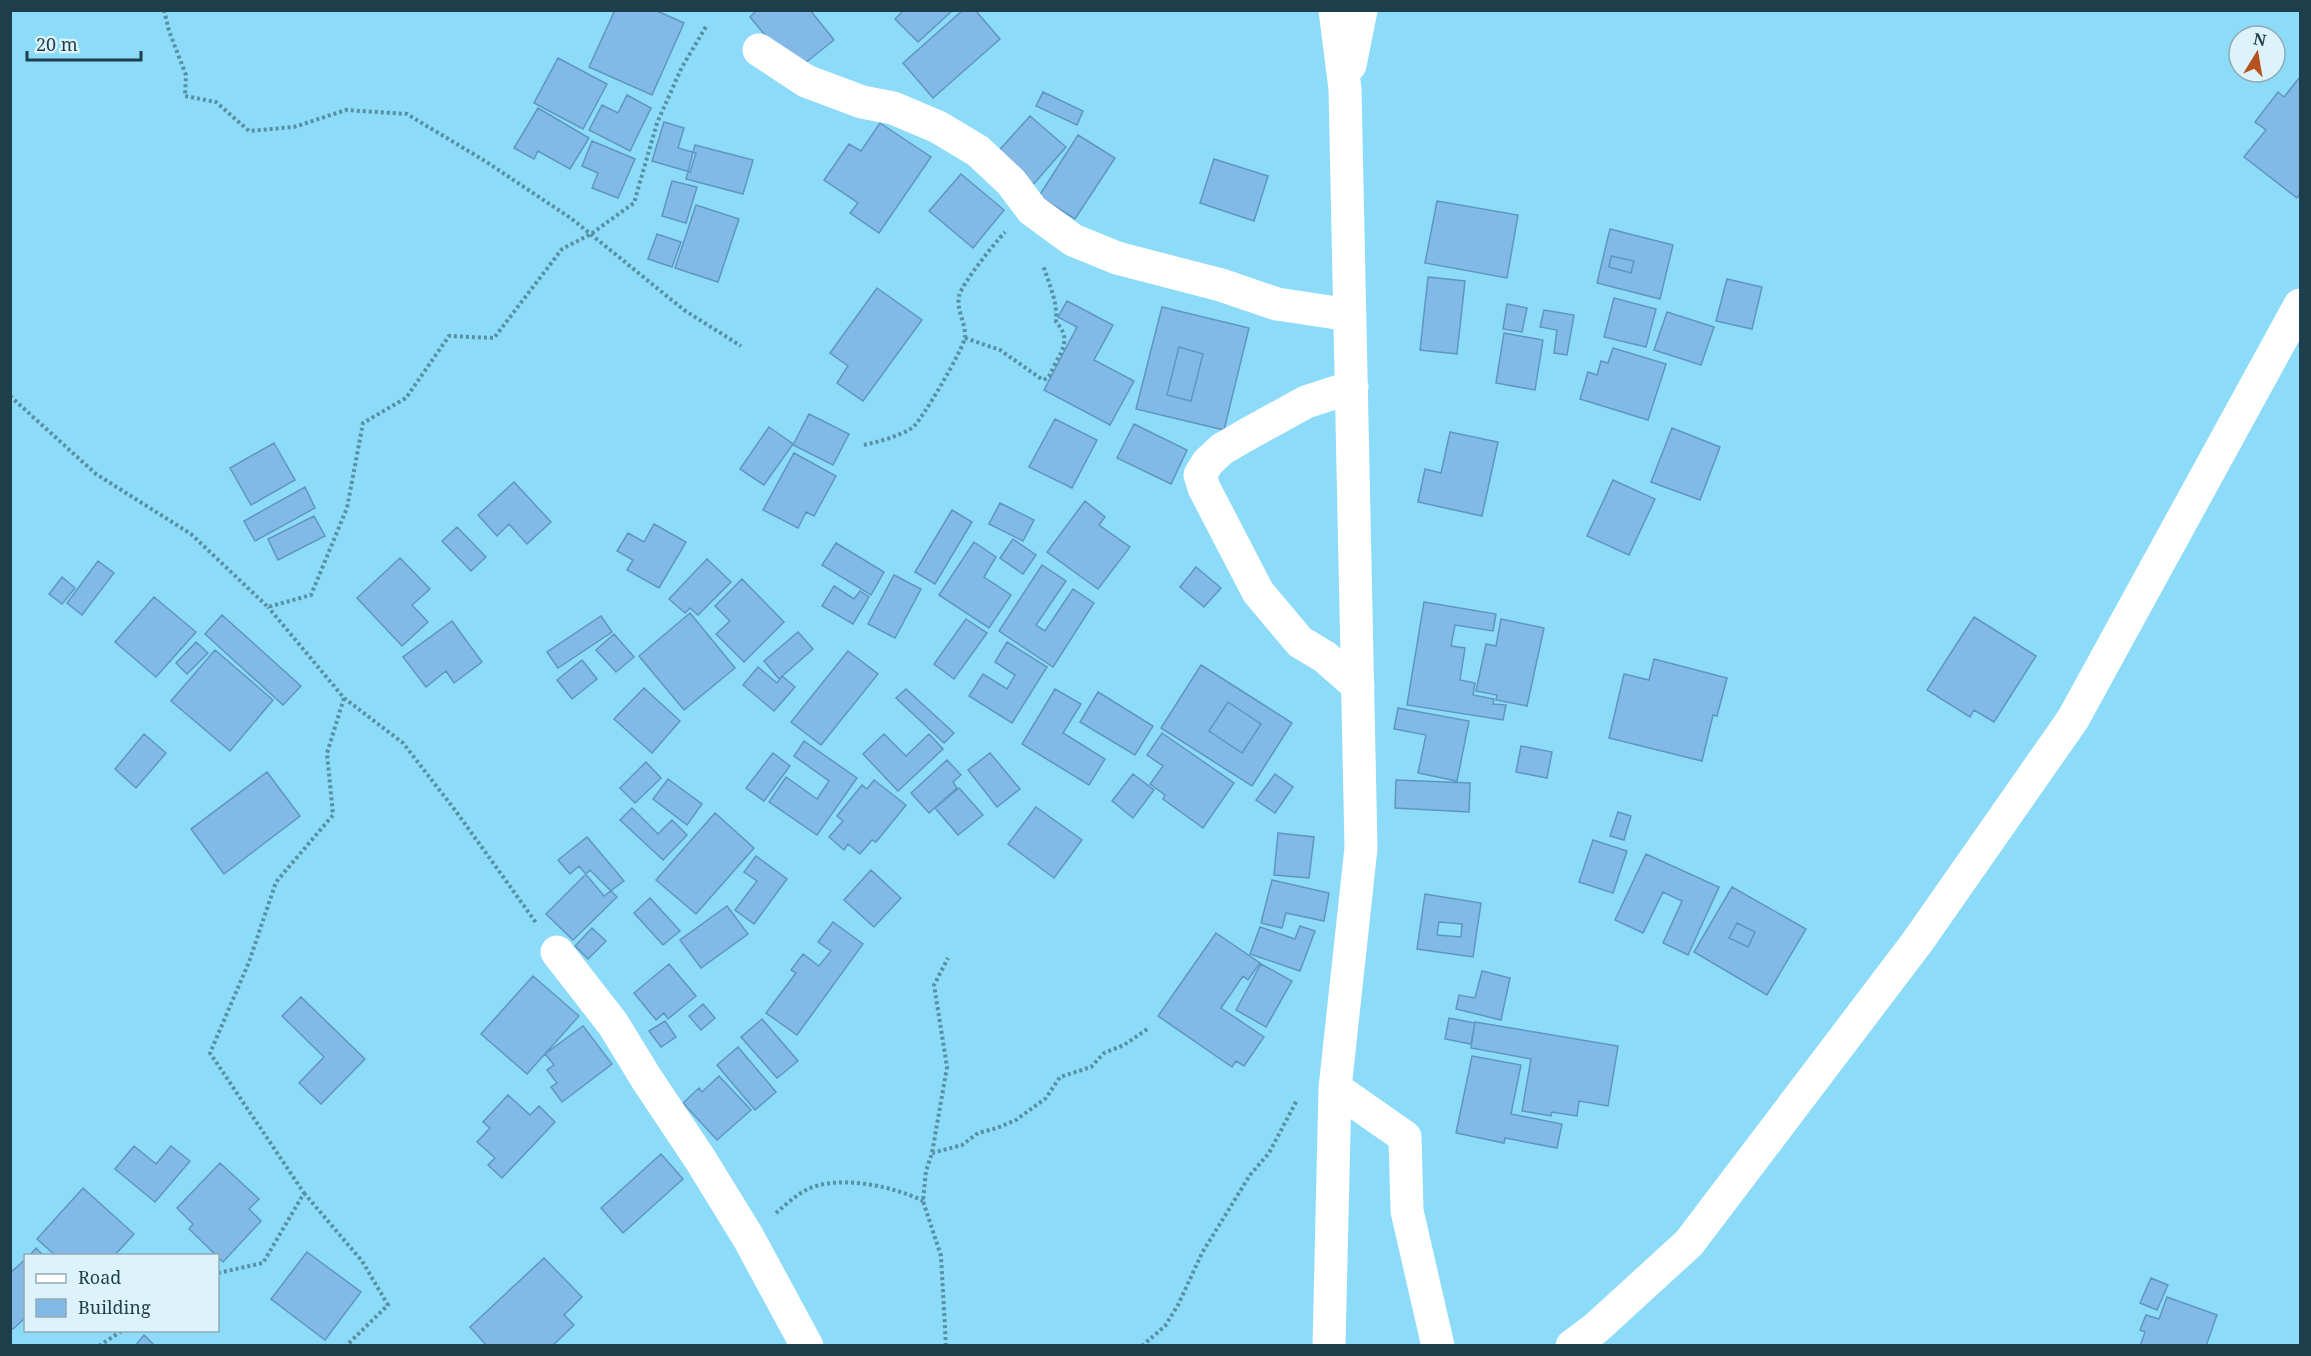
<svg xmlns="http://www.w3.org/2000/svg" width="2311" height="1356" font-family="'Noto Serif',serif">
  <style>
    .building { fill: #82b9e6; stroke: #5f96c1; stroke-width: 1.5; fill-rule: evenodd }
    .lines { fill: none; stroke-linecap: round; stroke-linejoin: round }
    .path { stroke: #5790a4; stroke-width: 4; stroke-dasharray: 3 3; stroke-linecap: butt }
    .street { stroke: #fff; stroke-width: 33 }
  </style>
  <rect width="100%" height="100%" fill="#8cdbf8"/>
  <path class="building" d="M 615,10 L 655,10 L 684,23 L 652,95 L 589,67 Z
    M 757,10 L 810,10 L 834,40 L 795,71 L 750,17 Z
    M 904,10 L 953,10 L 918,42 L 895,19 Z
    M 963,10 L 975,10 L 1000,39 L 933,98 L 903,63 Z
    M 558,58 L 607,84 L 583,129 L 534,103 Z
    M 2300,77 L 2300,194 L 2297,198 L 2244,157 L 2266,130 L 2255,122 L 2278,92 L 2284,97 Z
    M 1043,92 L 1083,111 L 1077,125 L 1036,106 Z
    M 627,95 L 651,108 L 630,151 L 589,130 L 602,105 L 618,113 Z
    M 538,108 L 589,138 L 570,169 L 538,151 L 534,159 L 514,148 Z
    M 1030,116 L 1066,147 L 1031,187 L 994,156 Z
    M 664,122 L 684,128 L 678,148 L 696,153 L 690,172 L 652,161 Z
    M 880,123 L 931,157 L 879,233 L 850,213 L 858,203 L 824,180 L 849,144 L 861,151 Z
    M 1078,135 L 1115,158 L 1075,219 L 1039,196 Z
    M 592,141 L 635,159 L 618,198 L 592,188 L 598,173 L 582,166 Z
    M 695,145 L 753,160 L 743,194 L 686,179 Z
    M 1214,159 L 1268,176 L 1254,221 L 1200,203 Z
    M 961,174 L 1004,210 L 973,248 L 929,211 Z
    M 672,181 L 697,187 L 686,223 L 662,216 Z
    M 1437,201 L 1518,215 L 1507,278 L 1425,263 Z
    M 696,205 L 739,219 L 718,282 L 675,268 Z
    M 1610,229 L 1673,245 L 1660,299 L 1597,283 ZM 1611,256 L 1634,261 L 1631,273 L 1609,267 Z
    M 657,234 L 681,242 L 672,267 L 648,259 Z
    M 1611,256 L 1634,261 L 1631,273 L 1609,267 Z
    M 1428,277 L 1465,281 L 1457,354 L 1420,350 Z
    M 1727,279 L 1762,287 L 1752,329 L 1716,321 Z
    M 877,288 L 922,320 L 863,401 L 837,383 L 848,366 L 830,353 Z
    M 1614,298 L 1656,309 L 1646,347 L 1604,337 Z
    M 1067,301 L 1113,325 L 1094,360 L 1134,381 L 1110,425 L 1044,390 L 1077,327 L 1058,317 Z
    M 1507,304 L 1527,308 L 1522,332 L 1503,329 Z
    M 1162,307 L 1249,328 L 1224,430 L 1136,409 ZM 1179,347 L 1203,354 L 1191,401 L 1167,395 Z
    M 1544,310 L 1574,315 L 1567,355 L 1554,353 L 1557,330 L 1540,327 Z
    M 1667,312 L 1714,327 L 1701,365 L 1654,350 Z
    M 1504,333 L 1543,340 L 1535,390 L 1496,383 Z
    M 1179,347 L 1203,354 L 1191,401 L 1167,395 Z
    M 1613,348 L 1666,364 L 1648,420 L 1580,399 L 1588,372 L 1597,375 L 1601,361 L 1608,363 Z
    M 809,414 L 849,434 L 833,465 L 793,445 Z
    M 1055,419 L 1097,440 L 1072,488 L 1029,467 Z
    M 1134,424 L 1187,450 L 1171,484 L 1117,458 Z
    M 769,427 L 793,444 L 764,485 L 740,469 Z
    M 1672,428 L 1720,447 L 1700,500 L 1651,482 Z
    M 1450,432 L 1498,442 L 1482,516 L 1418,502 L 1425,469 L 1441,473 Z
    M 274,443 L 295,480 L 251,505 L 230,468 Z
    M 794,453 L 836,476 L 814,516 L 806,512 L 798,528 L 763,510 Z
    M 1613,480 L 1655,499 L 1629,555 L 1587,536 Z
    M 514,482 L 551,522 L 527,544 L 509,524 L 497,536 L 478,515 Z
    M 305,487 L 315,508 L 255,541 L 244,521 Z
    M 1085,501 L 1105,517 L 1099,525 L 1130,547 L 1098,589 L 1047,552 Z
    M 1000,503 L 1034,520 L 1023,541 L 989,524 Z
    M 952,510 L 972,522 L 935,584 L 915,572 Z
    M 314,516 L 325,536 L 278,560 L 268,539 Z
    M 654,524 L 686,542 L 659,588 L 627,570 L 633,560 L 617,551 L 628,533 L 644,542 Z
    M 457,527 L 486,557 L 471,571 L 442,541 Z
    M 1013,539 L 1036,555 L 1023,574 L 1000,558 Z
    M 974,542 L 996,557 L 984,577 L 1011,595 L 989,628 L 939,595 Z
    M 836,543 L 884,572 L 871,595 L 822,565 Z
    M 400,558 L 430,589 L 412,605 L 428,622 L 402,646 L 357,598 Z
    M 707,559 L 731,582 L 698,615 L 690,608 L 685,613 L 669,599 Z
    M 98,561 L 114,573 L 82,615 L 67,603 Z
    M 1042,565 L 1066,581 L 1036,625 L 1045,631 L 1073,589 L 1094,603 L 1053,667 L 999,631 Z
    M 1196,567 L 1221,588 L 1204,607 L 1180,587 Z
    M 894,575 L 921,589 L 895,638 L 868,624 Z
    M 62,577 L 75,588 L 62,604 L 49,594 Z
    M 742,579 L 784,622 L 744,662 L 716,634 L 730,621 L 715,606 Z
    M 834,586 L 854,599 L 860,591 L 869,597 L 853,624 L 822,606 Z
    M 154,597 L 196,632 L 156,677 L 115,642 Z
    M 1424,602 L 1496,614 L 1493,631 L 1455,625 L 1451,646 L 1465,648 L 1460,680 L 1475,683 L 1473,695 L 1494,699 L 1493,704 L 1506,705 L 1503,720 L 1407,705 Z
    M 690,613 L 735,668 L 684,710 L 639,656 Z
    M 222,615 L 301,686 L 283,705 L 205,634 Z
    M 601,616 L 612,632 L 558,668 L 547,652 Z
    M 1974,617 L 2036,656 L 1994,722 L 1974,710 L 1970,717 L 1927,690 Z
    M 966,619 L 987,633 L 954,679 L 934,664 Z
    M 1501,619 L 1544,628 L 1527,706 L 1496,700 L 1497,695 L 1476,691 L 1486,644 L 1496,646 Z
    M 452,621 L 482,662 L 454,683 L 446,671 L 426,687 L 403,657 Z
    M 798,632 L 813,649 L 779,679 L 764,661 Z
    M 614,634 L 634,657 L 616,672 L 596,650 Z
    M 196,642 L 208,653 L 187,674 L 176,663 Z
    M 1007,642 L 1047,667 L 1012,723 L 969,696 L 983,674 L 1007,689 L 1015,675 L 995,662 Z
    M 215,650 L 273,700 L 230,751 L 171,701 Z
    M 848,651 L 878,674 L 821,745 L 791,722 Z
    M 1654,659 L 1727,678 L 1717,716 L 1713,715 L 1702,761 L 1609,738 L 1624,674 L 1649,680 Z
    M 582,660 L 597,679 L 572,699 L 557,680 Z
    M 1201,665 L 1292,723 L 1252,786 L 1161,728 ZM 1228,702 L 1261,724 L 1242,753 L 1209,731 Z
    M 758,667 L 777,683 L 782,676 L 795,687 L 774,711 L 743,685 Z
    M 644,688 L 680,721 L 652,753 L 614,719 Z
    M 906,689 L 954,733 L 944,743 L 896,698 Z
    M 1055,689 L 1081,704 L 1063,733 L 1105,759 L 1089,785 L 1022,744 Z
    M 1098,692 L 1153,726 L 1135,755 L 1080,722 Z
    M 1228,702 L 1261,724 L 1242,753 L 1209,731 Z
    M 1398,708 L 1469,721 L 1457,781 L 1418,773 L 1426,735 L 1394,729 Z
    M 1162,733 L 1234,783 L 1203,828 L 1163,799 L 1165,795 L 1150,784 L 1163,766 L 1147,755 Z
    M 144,734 L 166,753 L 136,788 L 115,769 Z
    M 884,734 L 906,756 L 929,734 L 943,749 L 898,791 L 863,754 Z
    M 804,741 L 857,778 L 817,835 L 769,802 L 786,777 L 817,799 L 829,781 L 794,756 Z
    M 1521,746 L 1552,752 L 1547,778 L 1516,772 Z
    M 773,753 L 790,766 L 764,801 L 746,788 Z
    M 990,753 L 1020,789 L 997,807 L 968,770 Z
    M 947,760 L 961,775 L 953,782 L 957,788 L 929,813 L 911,793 Z
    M 646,762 L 661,778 L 635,803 L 620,788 Z
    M 267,772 L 300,816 L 224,874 L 191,829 Z
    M 1133,774 L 1154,790 L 1133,818 L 1112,801 Z
    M 1275,774 L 1293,787 L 1275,813 L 1256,800 Z
    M 668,779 L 702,804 L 687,825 L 653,799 Z
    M 874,780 L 906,805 L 876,842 L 872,840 L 860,854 L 848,844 L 844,850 L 829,837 L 843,821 L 837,816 L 862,785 L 867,789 Z
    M 1396,780 L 1470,783 L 1469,812 L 1395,808 Z
    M 959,788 L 983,815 L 958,835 L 935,808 Z
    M 1036,807 L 1082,840 L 1054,878 L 1008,844 Z
    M 632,808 L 658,834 L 672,820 L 687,835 L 663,860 L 620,820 Z
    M 1618,812 L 1631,816 L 1624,840 L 1610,836 Z
    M 715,813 L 754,848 L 696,914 L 656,880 Z
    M 1278,833 L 1314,837 L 1309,878 L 1274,875 Z
    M 587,837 L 624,881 L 604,896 L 579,866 L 570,874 L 558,860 Z
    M 1593,840 L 1627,851 L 1613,893 L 1579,882 Z
    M 1646,854 L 1719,887 L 1688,955 L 1663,943 L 1682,901 L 1663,892 L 1643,933 L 1615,920 Z
    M 756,856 L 787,879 L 754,924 L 735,910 L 757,881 L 744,872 Z
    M 590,870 L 617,897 L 573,940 L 546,914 Z
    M 871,870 L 901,898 L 874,927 L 844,900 Z
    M 1272,880 L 1329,893 L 1324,921 L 1286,913 L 1282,928 L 1261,923 Z
    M 1732,887 L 1806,929 L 1767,995 L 1694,952 ZM 1737,923 L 1755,932 L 1748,947 L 1729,938 Z
    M 1425,894 L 1481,903 L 1473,957 L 1417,949 ZM 1439,922 L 1462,924 L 1461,937 L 1437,935 Z
    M 650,898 L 680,931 L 663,945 L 634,913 Z
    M 727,906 L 748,934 L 701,968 L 680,940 Z
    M 833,922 L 863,944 L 797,1035 L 766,1013 L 796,973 L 791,970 L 803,954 L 819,966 L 831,951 L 818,942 Z
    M 1737,923 L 1755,932 L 1748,947 L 1729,938 Z
    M 1300,926 L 1315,931 L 1300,971 L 1250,954 L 1260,927 L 1295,939 Z
    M 592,928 L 606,941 L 588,959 L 575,946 Z
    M 1216,933 L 1260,963 L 1248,980 L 1243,976 L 1221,1008 L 1264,1037 L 1244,1066 L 1236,1061 L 1232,1067 L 1158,1016 Z
    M 669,964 L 696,996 L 668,1019 L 664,1013 L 656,1020 L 634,993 Z
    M 1261,964 L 1292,981 L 1266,1027 L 1236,1010 Z
    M 1482,971 L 1510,978 L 1501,1020 L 1456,1009 L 1459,995 L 1475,998 Z
    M 533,976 L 579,1016 L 527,1074 L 481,1034 Z
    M 301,997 L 365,1059 L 321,1104 L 299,1083 L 324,1057 L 282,1016 Z
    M 703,1004 L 715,1018 L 701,1030 L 689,1016 Z
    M 1449,1018 L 1475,1023 L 1471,1044 L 1445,1039 Z
    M 762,1019 L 798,1061 L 777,1078 L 741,1037 Z
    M 665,1021 L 676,1037 L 661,1047 L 649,1031 Z
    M 1475,1022 L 1618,1046 L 1608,1106 L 1579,1101 L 1577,1116 L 1552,1112 L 1551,1116 L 1522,1111 L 1531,1059 L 1471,1048 Z
    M 583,1026 L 612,1064 L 562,1102 L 551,1087 L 557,1083 L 547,1070 L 554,1065 L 545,1054 Z
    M 738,1047 L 776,1092 L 755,1110 L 717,1065 Z
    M 1472,1056 L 1521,1065 L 1511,1114 L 1562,1124 L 1557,1148 L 1505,1138 L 1504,1143 L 1456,1133 Z
    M 719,1076 L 751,1110 L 717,1140 L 683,1103 L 699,1088 L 702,1092 Z
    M 508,1095 L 530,1115 L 539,1106 L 555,1122 L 502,1178 L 488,1165 L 495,1158 L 477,1142 L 490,1128 L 483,1122 Z
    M 134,1146 L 156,1164 L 171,1146 L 190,1161 L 155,1202 L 115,1169 Z
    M 661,1154 L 683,1179 L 623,1233 L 601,1208 Z
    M 220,1163 L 259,1199 L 249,1209 L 261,1221 L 223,1262 L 189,1229 L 193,1224 L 177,1208 Z
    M 83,1188 L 134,1234 L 114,1256 L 56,1256 L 37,1239 Z
    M 36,1248 L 44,1256 L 29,1256 Z
    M 307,1252 L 361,1292 L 325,1340 L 271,1299 Z
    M 544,1258 L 582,1297 L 564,1315 L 574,1325 L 552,1346 L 487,1346 L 470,1327 Z
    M 26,1259 L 26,1317 L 13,1329 L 10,1327 L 10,1273 Z
    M 2151,1278 L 2168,1285 L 2157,1310 L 2140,1303 Z
    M 2167,1297 L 2217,1315 L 2206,1346 L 2140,1346 L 2145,1332 L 2140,1330 L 2146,1315 L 2159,1319 Z
    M 144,1335 L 155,1346 L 135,1346 Z"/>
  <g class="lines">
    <path class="path" d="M 164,10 L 169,31 L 186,75 L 185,96 L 216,102 L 249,131 L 294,127 L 346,110 L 407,114 L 485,161 L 572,219 L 684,310 L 741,346
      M 965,338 L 1000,350 L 1043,380 C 1051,377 1050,373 1054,366 C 1063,349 1071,338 1056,322 C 1058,302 1049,284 1043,265
      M 10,396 L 96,474 L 191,534 L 268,607 L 311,595 L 347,508 L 363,423 L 406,398 L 449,336 L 494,338 L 562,249 L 591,234 L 634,203 L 657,123 L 682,67 L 707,25
      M 864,445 C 880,441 898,437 912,428 C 921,422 964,348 965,337 C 966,323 956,310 959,296 C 963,282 994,244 1005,232
      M 344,698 L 403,743 L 455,810 L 537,924
      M 932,1153 L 962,1145 L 978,1133 L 997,1128 L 1016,1120 L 1046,1098 L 1060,1077 L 1091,1067 L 1104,1053 L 1124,1045 L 1149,1028
      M 304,1193 L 362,1261 L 388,1305 L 346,1346
      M 776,1213 C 785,1205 795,1196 806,1190 C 837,1174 893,1186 923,1201
      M 218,1273 L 263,1263 L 304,1193 L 210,1053 L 249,962 L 276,882 L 333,815 L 327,753 L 344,698 L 268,607
      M 99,1346 L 123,1330
      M 946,1346 L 941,1256 L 923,1201 L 926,1171 L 932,1153 L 947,1067 L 934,985 L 948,958
      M 1142,1346 L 1165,1326 L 1178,1305 L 1202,1253 L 1250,1175 L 1269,1153 L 1297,1100"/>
    <path class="street" d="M 759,50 L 806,81 L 862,102 L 893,108 L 938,127 L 978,151 L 1011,182 L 1032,210 L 1073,240 L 1117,258 L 1221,285 L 1277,304 L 1350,315
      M 1350,65 L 1361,10
      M 1352,387 L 1306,402 L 1246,435 L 1222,449 L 1208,462 L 1200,475 L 1204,488 L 1258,592 L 1300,642 L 1325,657 L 1358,686
      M 557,952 L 613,1024 L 646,1078 L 700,1159 L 748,1237 L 807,1346
      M 1335,1088 L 1405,1137 L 1407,1211 L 1438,1346
      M 1329,1346 L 1335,1088 L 1361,848 L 1345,89 L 1335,10
      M 1572,1346 L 1596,1328 L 1689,1243 L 1918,941 L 2073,719 L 2300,305"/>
  </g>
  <rect width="2311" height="1356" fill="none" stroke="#1d3e4a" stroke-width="24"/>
  <rect x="24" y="1254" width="195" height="78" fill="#ddf3fc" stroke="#90abb5" stroke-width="1.5"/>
  <rect x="36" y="1274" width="30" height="9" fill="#ffffff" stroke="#90abb5" stroke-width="1.5"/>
  <text x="78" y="1284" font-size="18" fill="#1d3e4a">Road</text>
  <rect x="36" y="1299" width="30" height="18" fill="#82b9e6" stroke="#90abb5" stroke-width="1.5"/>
  <text x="78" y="1314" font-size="18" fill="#1d3e4a">Building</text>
  <g transform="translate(2257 54) rotate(11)"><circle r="28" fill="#ddf3fc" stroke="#90abb5" stroke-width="1.5"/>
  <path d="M0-4.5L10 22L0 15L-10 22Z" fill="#b6521f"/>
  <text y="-9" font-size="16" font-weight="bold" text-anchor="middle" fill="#1d3e4a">N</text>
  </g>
  <path d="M27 51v9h114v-9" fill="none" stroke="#1d3e4a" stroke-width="3"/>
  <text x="36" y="51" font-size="18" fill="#1d3e4a" stroke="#ddf3fc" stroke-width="4.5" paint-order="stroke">20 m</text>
</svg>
